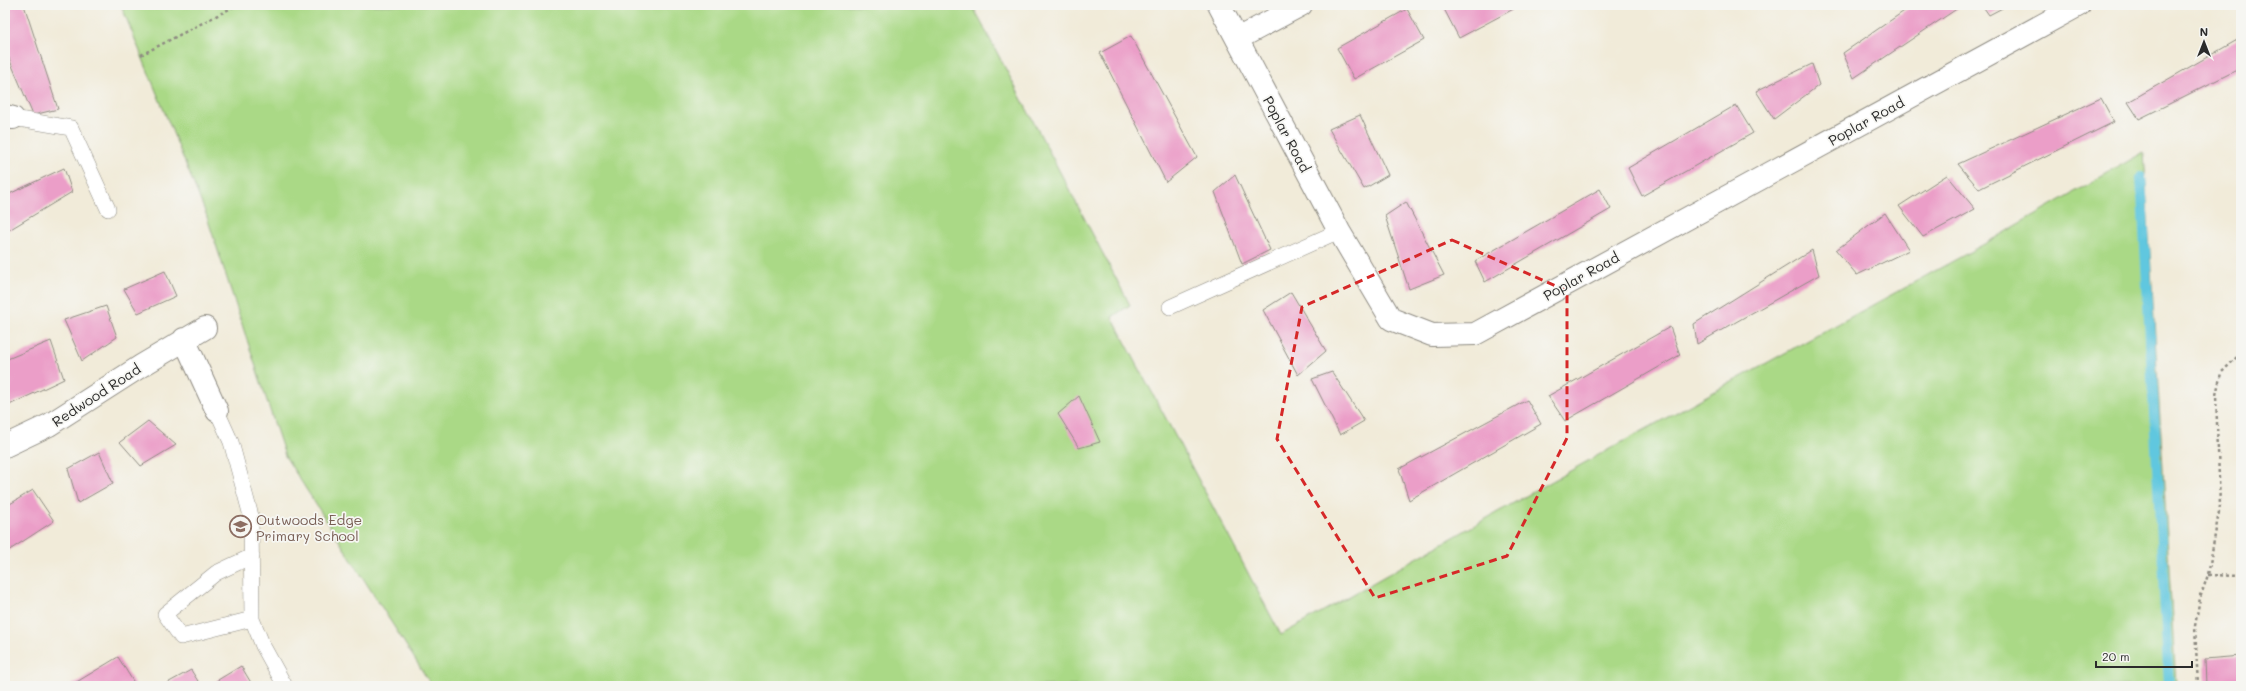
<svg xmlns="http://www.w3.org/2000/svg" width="2246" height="691" font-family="Mali,sans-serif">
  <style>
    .green { fill: #aad986; stroke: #6a8258 }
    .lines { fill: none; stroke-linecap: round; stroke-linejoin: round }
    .stream { stroke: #61c7df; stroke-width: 10 }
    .building { fill: #eb9ec8 }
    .service-casing { stroke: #8e8b82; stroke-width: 16 }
    .minor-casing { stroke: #8e8b82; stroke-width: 24 }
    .path { stroke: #8e8b82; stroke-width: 2.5; stroke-dasharray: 3 3; stroke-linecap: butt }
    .service { stroke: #fff; stroke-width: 15 }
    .minor { stroke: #fff; stroke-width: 22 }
    .marked { fill: none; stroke: #d62828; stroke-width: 3; stroke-dasharray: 8 5; stroke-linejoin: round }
    .labels { text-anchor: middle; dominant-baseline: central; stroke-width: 3.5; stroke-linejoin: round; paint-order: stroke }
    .street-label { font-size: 14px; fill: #2b2b2b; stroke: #f6f6f2 }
    .education-label { font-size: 14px; fill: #785e54; stroke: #f6f6f2; text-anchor: start }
  </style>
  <rect width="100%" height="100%" fill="#f6f6f2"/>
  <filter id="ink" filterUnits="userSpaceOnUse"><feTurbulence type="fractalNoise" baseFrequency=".025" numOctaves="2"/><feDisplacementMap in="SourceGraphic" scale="8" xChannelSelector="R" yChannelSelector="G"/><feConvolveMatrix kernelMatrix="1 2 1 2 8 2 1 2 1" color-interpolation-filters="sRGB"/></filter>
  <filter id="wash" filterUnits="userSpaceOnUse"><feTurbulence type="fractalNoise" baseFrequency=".012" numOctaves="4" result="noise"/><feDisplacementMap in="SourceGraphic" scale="16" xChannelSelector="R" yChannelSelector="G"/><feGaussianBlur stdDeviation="0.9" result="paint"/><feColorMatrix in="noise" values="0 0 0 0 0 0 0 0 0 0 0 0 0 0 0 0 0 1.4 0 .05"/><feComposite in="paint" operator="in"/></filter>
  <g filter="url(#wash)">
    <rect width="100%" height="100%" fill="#f1ebd9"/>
    <path class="green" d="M 121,5 L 972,5 L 1130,305 L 1112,317 L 1281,635 L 1593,458 L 1986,243 L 2144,152 L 2176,686 L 432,686 L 285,456 L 206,214 Z"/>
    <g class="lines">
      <path class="stream" d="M 2141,177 L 2169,686"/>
    </g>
    <g id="blocks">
      <path class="building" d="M 5,5 L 24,5 L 58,109 L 33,115 L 5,49 Z
        M 1442,5 L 1521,5 L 1459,38 Z
        M 1913,5 L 1956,5 L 1958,8 L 1854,78 L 1843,53 Z
        M 1982,5 L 2008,5 L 1989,15 Z
        M 1407,9 L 1424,40 L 1354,79 L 1337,48 Z
        M 1131,36 L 1197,157 L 1166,182 L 1100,53 Z
        M 2239,39 L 2241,68 L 2139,119 L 2128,102 Z
        M 1812,64 L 1819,85 L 1774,119 L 1756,91 Z
        M 2101,98 L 2114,122 L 1979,189 L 1958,164 Z
        M 1736,105 L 1753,133 L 1642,196 L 1628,168 Z
        M 1360,115 L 1388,175 L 1364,189 L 1329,129 Z
        M 64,168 L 72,192 L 9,230 L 5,218 L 5,196 Z
        M 1235,175 L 1270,250 L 1242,264 L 1215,192 Z
        M 1947,175 L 1975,209 L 1923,237 L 1899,206 Z
        M 1600,189 L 1611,209 L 1485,282 L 1475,261 Z
        M 1406,202 L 1444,275 L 1409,289 L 1385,216 Z
        M 1885,213 L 1909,250 L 1857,275 L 1836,250 Z
        M 1812,250 L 1819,275 L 1697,344 L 1694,324 Z
        M 165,271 L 176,296 L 138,313 L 124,289 Z
        M 1291,292 L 1326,351 L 1298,375 L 1263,310 Z
        M 106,306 L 117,337 L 82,361 L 64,320 Z
        M 1670,327 L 1680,355 L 1565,421 L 1548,396 Z
        M 51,341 L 64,379 L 5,407 L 5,360 Z
        M 1332,372 L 1364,421 L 1340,435 L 1312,379 Z
        M 1079,396 L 1100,442 L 1079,448 L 1058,414 Z
        M 1527,400 L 1541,424 L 1409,500 L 1399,469 Z
        M 148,421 L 176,445 L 141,466 L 120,442 Z
        M 99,452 L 113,483 L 78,503 L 68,469 Z
        M 33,490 L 54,521 L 5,553 L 5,507 Z
        M 2241,656 L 2241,686 L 2206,686 L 2205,659 Z
        M 118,657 L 136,686 L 70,686 Z
        M 241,666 L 253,686 L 208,686 Z
        M 191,670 L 201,686 L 162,686 Z"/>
    </g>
  </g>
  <g filter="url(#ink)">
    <use href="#blocks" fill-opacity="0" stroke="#8e8b82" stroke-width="1"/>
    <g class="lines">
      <defs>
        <path id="service" d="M 13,118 L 71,128 L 108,209
          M 1170,307 L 1339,231
          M 217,411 L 231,442 L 251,516 L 252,619 L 263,646 L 285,686
          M 252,556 L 216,573 L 165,614 L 181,637 L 252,619"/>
        <path id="minor" d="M 1219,5 L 1339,231 L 1391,319 L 1432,335 L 1475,334 L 2079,5
          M 1237,39 L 1301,5
          M 5,116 L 13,118
          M 184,339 L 217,411
          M 5,446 L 49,425 L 141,366 L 205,328"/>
      </defs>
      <use href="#service" class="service-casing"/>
      <use href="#minor" class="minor-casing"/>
      <path class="path" d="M 141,55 L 237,5
        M 2208,575 L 2241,576
        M 2198,686 L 2195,626 L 2200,598 L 2208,575 L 2220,506 L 2216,395 L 2221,373 L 2241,353"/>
      <use href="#service" class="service"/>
      <use href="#minor" class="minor"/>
    </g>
  </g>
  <path class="marked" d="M 1452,240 L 1567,291 L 1567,438 L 1507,556 L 1375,598 L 1277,439 L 1302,307 Z"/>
  <defs>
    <symbol id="school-ring" viewBox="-11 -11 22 22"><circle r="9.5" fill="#f6f6f2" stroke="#8d6e63" stroke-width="1.5"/><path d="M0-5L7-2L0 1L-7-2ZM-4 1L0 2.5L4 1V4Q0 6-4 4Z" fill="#8d6e63"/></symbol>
  </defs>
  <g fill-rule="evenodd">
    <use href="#school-ring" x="228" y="514" width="25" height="25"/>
  </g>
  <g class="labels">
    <g class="street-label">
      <text transform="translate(1866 121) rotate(-29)">Poplar Road</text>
      <text transform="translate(1287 134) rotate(62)">Poplar Road</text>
      <text transform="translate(1581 276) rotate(-29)">Poplar Road</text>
      <text transform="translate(96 395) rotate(-33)">Redwood Road</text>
    </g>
    <g class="education-label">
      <text x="256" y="519">Outwoods Edge<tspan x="256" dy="16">Primary School</tspan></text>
    </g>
  </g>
  <rect width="2246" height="691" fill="none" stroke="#f6f6f2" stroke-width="20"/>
  <g transform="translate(2204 42)" stroke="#f6f6f2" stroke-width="3" paint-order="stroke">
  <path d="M0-3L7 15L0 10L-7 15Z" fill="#2b2b2b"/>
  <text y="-6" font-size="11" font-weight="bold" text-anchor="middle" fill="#2b2b2b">N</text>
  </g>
  <path d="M2096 661v6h96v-6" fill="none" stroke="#2b2b2b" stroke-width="2"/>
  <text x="2102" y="661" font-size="12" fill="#2b2b2b" stroke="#f6f6f2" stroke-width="3" paint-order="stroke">20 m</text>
</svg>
